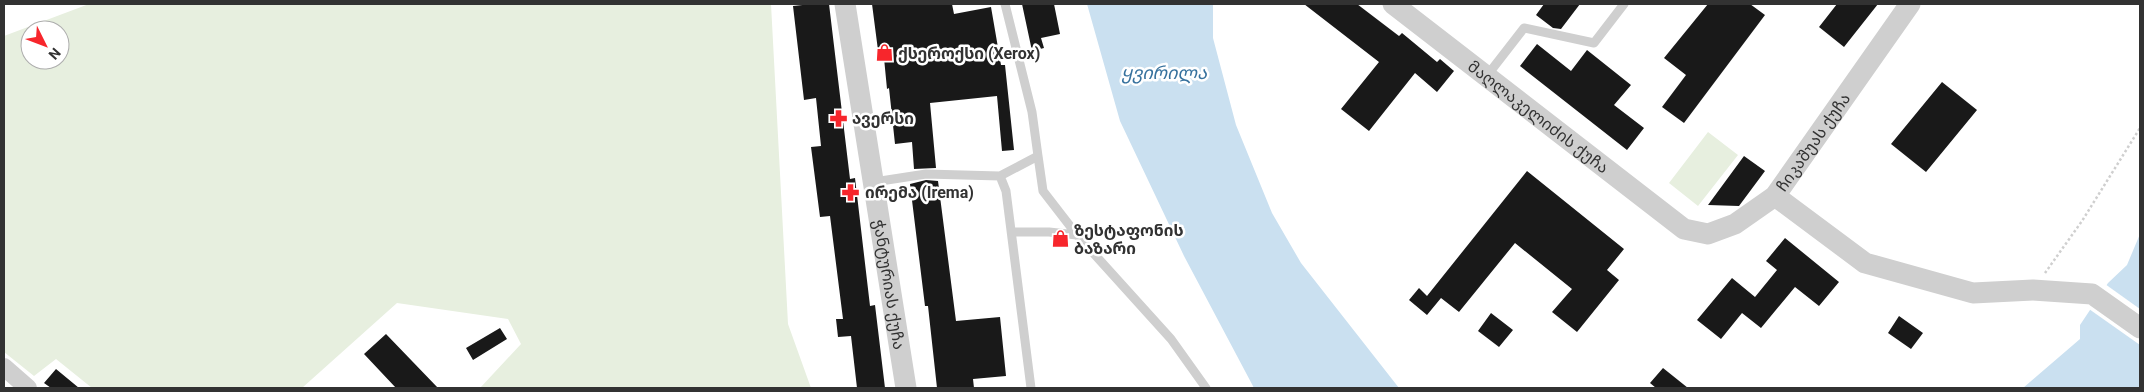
<svg xmlns="http://www.w3.org/2000/svg" width="2144" height="392" font-family="Roboto,'Noto Sans Georgian',sans-serif">
  <style>
    .green { fill: #e7efdf; fill-rule: evenodd }
    .water { fill: #cae0f0 }
    .pier { fill: #fff }
    .building { fill: #191919 }
    .lines { fill: none; stroke-linecap: round; stroke-linejoin: round }
    .path { stroke: #cfcfcf; stroke-width: 2.5; stroke-dasharray: 2.5 2.5; stroke-linecap: butt }
    .service { stroke: #cfcfcf; stroke-width: 9 }
    .minor { stroke: #cfcfcf; stroke-width: 18 }
    .tertiary { stroke: #cfcfcf; stroke-width: 21 }
    .labels { text-anchor: middle; dominant-baseline: central; stroke-width: 5; stroke-linejoin: round; paint-order: stroke }
    .poi-label { font-size: 16px; font-weight: bold; fill: #323232; stroke: #fff; text-anchor: start }
    .street-label { font-size: 16px; fill: #323232; stroke: #fff }
    .water-label { font-size: 18px; font-style: italic; fill: #36719d; stroke: #fff }
  </style>
  <rect width="100%" height="100%" fill="#fff"/>
  <path class="green" d="M 89,4 L 771,4 L 788,324 L 811,388 L 480,388 L 521,344 L 508,319 L 397,303 L 302,388 L 92,388 L 56,359 L 34,376 L 4,352 L 4,36 ZM 30,30 L 60,30 L 60,60 L 30,60 Z
    M 1708,132 L 1738,155 L 1698,206 L 1669,183 Z"/>
  <path class="water" d="M 1087,4 L 1213,4 L 1213,38 L 1236,125 L 1272,213 L 1301,263 L 1399,388 L 1254,388 L 1184,256 L 1120,121 Z
    M 2140,234 L 2140,388 L 2023,388 L 2080,339 L 2080,325 L 2108,283 L 2127,265 Z"/>
  <path class="pier" d="M 2105,284 L 2140,309 L 2140,345 L 2089,309 Z"/>
  <path class="building" d="M 812,4 L 829,4 L 850,179 L 855,178 L 870,306 L 875,305 L 885,388 L 857,388 L 851,336 L 838,337 L 836,319 L 843,319 L 830,216 L 820,217 L 811,147 L 821,146 L 816,98 L 804,100 L 793,6 Z
    M 872,4 L 952,4 L 954,14 L 991,7 L 1001,65 L 1005,65 L 1014,150 L 1002,151 L 997,96 L 930,103 L 936,168 L 914,169 L 912,142 L 895,144 L 889,88 L 887,89 L 884,58 L 879,58 Z
    M 1022,4 L 1054,4 L 1060,34 L 1041,38 L 1044,48 L 1032,51 Z
    M 1304,4 L 1357,4 L 1399,36 L 1402,33 L 1437,62 L 1440,59 L 1454,71 L 1437,92 L 1415,73 L 1369,131 L 1341,109 L 1379,62 Z
    M 1544,4 L 1580,4 L 1561,29 L 1553,28 L 1536,15 Z
    M 1708,4 L 1750,4 L 1765,15 L 1684,123 L 1662,107 L 1686,75 L 1664,58 Z
    M 1837,4 L 1878,4 L 1844,47 L 1819,27 Z
    M 1537,44 L 1571,71 L 1587,50 L 1631,85 L 1614,105 L 1644,128 L 1627,150 L 1520,66 Z
    M 1942,82 L 1977,110 L 1926,172 L 1891,144 Z
    M 1744,156 L 1765,171 L 1739,206 L 1708,205 Z
    M 1527,171 L 1624,249 L 1607,270 L 1619,280 L 1577,332 L 1552,312 L 1572,289 L 1515,243 L 1459,312 L 1441,298 L 1427,315 L 1409,300 L 1419,288 L 1427,296 Z
    M 926,180 L 938,181 L 956,321 L 1000,317 L 1006,376 L 973,379 L 974,388 L 937,388 L 928,306 L 925,306 L 910,184 Z
    M 1785,238 L 1839,282 L 1819,306 L 1795,287 L 1761,328 L 1742,313 L 1721,339 L 1697,320 L 1732,278 L 1755,297 L 1777,270 L 1766,261 Z
    M 1491,313 L 1513,330 L 1499,347 L 1478,331 Z
    M 1899,316 L 1923,333 L 1911,349 L 1888,333 Z
    M 500,328 L 507,339 L 473,360 L 466,348 Z
    M 386,334 L 438,388 L 396,388 L 364,354 Z
    M 1663,368 L 1688,388 L 1656,388 L 1650,383 Z
    M 56,369 L 79,388 L 51,388 L 44,383 Z"/>
  <g class="lines">
    <path class="path" d="M 2045,273 L 2082,221 L 2140,128"/>
    <path class="service" d="M 1486,77 L 1524,28 L 1594,43 L 1624,4
      M 1038,156 L 1043,191 L 1077,235
      M 1000,176 L 1038,156 L 1032,112 L 1005,4
      M 874,182 L 926,174 L 1000,176 L 1006,191 L 1031,388
      M 1012,232 L 1049,232 L 1077,235 L 1171,339 L 1206,388"/>
    <path class="minor" d="M 4,367 L 28,388"/>
    <g class="tertiary">
      <path id="s1" d="M 845,4 L 906,388"/>
      <path id="s2" d="M 1393,4 L 1684,229 L 1708,234 L 1735,224 L 1775,196 L 1910,4"/>
      <path d="M 1775,196 L 1865,263 L 1973,293 L 2033,290 L 2092,294 L 2140,328"/>
    </g>
  </g>
  <defs>
    <symbol id="shop-bare" viewBox="-9 -9 18 18"><path d="M-5-2.5h2.3a2.7 3.5 0 0 1 5.4 0H5L5.5 6h-11ZM-1.5-2.5h3a1.5 2.3 0 0 0-3 0Z" fill="#f7262c" stroke="#fff" stroke-width="2.5" paint-order="stroke"/></symbol>
    <symbol id="pharmacy-bare" viewBox="-9 -9 18 18"><path d="M-2-6h4v4h4v4h-4v4h-4v-4h-4v-4h4Z" fill="#f7262c" stroke="#fff" stroke-width="2.5" paint-order="stroke"/></symbol>
  </defs>
  <g fill-rule="evenodd">
    <use href="#shop-bare" x="872" y="40" width="25" height="25"/>
    <use href="#pharmacy-bare" x="826" y="106" width="25" height="25"/>
    <use href="#pharmacy-bare" x="838" y="180" width="25" height="25"/>
    <use href="#shop-bare" x="1048" y="226" width="25" height="25"/>
  </g>
  <g class="labels">
    <g class="poi-label">
      <text x="898" y="53">ქსეროქსი (Xerox)</text>
      <text x="852" y="118">ავერსი</text>
      <text x="865" y="192">ირემა (Irema)</text>
      <text x="1074" y="230">ზესტაფონის<tspan x="1074" dy="18">ბაზარი</tspan></text>
    </g>
    <g class="street-label">
      <text stroke="none"><textPath href="#s2" startOffset="184">მაღლაკელიძის ქუჩა</textPath></text>
      <text stroke="none"><textPath href="#s2" startOffset="536">ჩიკაშუას ქუჩა</textPath></text>
      <text stroke="none"><textPath href="#s1" startOffset="284">ჭანტურიას ქუჩა</textPath></text>
    </g>
    <g class="water-label">
      <text x="1164" y="72">ყვირილა</text>
    </g>
  </g>
  <rect width="2144" height="392" fill="none" stroke="#323232" stroke-width="10"/>
  <g transform="translate(45 45) rotate(132)"><circle r="24" fill="#ffffff" stroke="#adadad"/>
  <path d="M0-4L9 19L0 12L-9 19Z" fill="#f7262c"/>
  <text y="-8" font-size="14" font-weight="bold" text-anchor="middle" fill="#323232">N</text>
  </g>
</svg>
